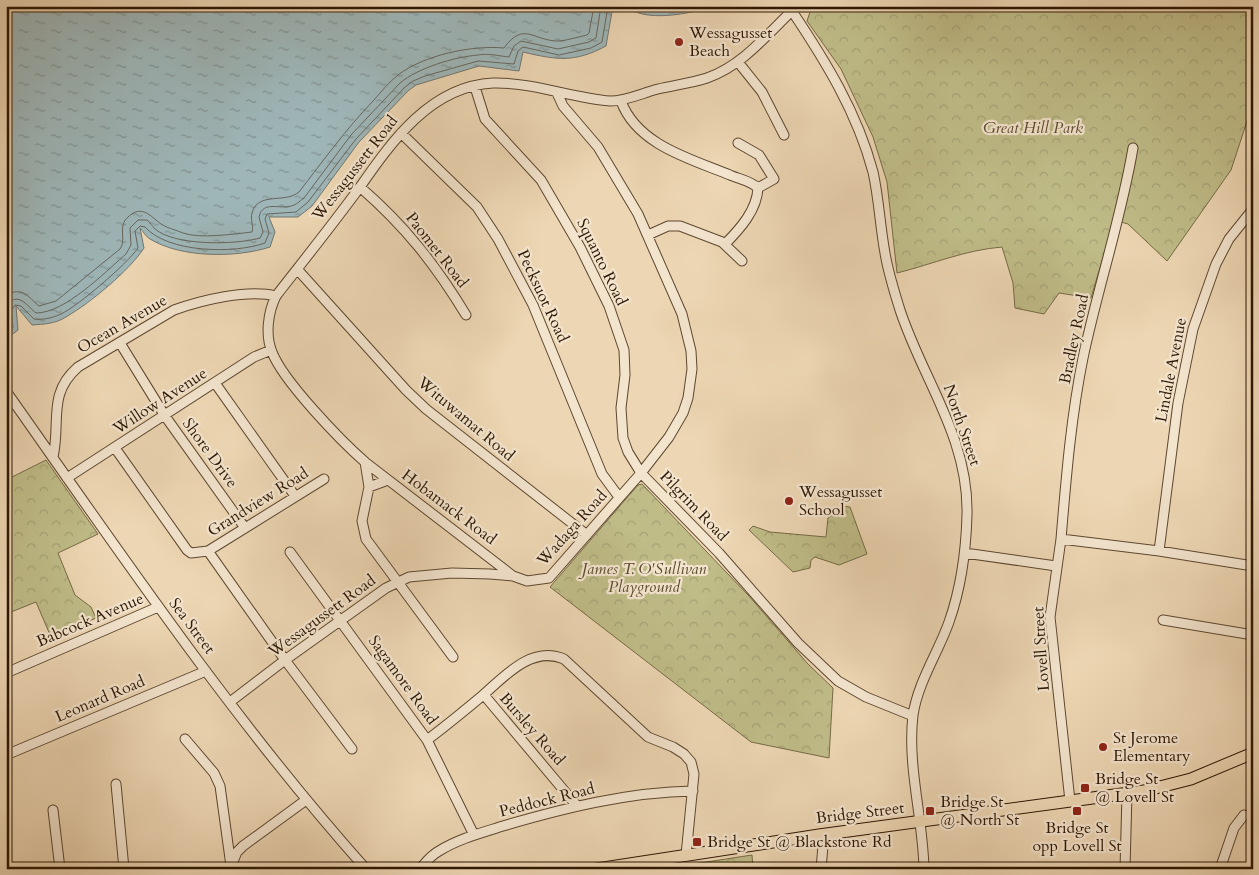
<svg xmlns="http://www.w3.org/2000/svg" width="1259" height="875" font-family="Cardo,serif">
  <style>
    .park { fill: url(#park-crowns); stroke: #766a46 }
    .water { fill: url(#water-ripples); stroke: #717670 }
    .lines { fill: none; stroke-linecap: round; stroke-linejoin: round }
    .shore { stroke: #66665e; stroke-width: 1 }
    .minor-casing { stroke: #5d472f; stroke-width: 11 }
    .major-casing { stroke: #2d1703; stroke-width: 13 }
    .minor { stroke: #f3e4ce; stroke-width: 9 }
    .major { stroke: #edd6b3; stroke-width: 11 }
    .poi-dot { fill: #8f2418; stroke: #f3e4ce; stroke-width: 2 }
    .labels { text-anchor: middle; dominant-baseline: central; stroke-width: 4.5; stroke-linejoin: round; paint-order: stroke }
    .poi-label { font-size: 16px; fill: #2d1703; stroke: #f3e4ce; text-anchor: start }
    .park-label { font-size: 16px; font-style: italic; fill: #59492b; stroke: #f3e4ce }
    .street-label { font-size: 16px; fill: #2d1703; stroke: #f3e4ce }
  </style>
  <defs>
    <pattern id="park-crowns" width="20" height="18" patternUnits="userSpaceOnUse" patternTransform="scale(1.25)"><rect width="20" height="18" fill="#bfbc88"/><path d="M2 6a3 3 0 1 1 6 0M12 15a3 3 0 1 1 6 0" fill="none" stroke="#a4a174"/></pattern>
    <pattern id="water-ripples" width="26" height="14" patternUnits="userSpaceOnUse" patternTransform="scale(1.25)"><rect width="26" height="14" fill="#9eb6b8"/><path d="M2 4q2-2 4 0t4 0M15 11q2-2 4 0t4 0" fill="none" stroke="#819393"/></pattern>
  </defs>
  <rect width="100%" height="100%" fill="#edd6b3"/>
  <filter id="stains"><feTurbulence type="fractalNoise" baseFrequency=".004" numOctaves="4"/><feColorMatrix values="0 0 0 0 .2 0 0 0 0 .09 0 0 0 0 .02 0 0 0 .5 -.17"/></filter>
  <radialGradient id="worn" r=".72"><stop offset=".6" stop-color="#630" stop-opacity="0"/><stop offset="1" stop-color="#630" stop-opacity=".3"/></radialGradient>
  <path class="park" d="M 812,6 L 1253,6 L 1253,103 L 1231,170 L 1167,261 L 1128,224 L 1114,220 L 1091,298 L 1059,293 L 1044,314 L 1015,308 L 1013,283 L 1002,247 C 965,250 933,264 897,273 L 887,182 L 873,137 L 841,69 L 807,21 Z
    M 46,460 L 98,534 L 58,553 L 75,595 L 91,607 L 96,618 L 51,637 L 36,602 L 6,614 L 6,480 Z
    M 642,484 L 748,595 L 808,664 L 833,688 L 829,758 L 751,742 L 550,587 L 638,485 Z
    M 841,506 L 850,507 L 867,554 L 839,565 L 815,557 L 811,560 L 810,568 L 793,572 L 749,530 L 753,526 L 770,532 L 826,537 L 828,518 L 839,510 Z
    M 752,855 L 753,869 L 661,869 Z"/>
  <path class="water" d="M 6,6 L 613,6 L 606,46 C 574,63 557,60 523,52 L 519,71 L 479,66 L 416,85 L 408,91 L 359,142 L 312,206 L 298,217 L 269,217 L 275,232 L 270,247 C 236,258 181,258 150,239 C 146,237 143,231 140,228 L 144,248 C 129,271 90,303 66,317 C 55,324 44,324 32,325 L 16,306 L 18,330 L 6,339 Z
    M 626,6 L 712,6 C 692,14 643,23 626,6 Z"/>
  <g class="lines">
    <path class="shore" d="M 635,6 L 663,11 L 691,6
      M 6,295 C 23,286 28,297 39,306 L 56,301 L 120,249 C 127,239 117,227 128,217 C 142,204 150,216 161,224 C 167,228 176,230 183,233 C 200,239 234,234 252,232 C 254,226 250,220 252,213 C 258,191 285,204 299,192 C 323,161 346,129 374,100 C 381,92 389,82 398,75 C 424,55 472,45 504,48 C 524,20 534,42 560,41 C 568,40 578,37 587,35 L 589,33 L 594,6
      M 6,306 C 18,290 27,306 36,313 C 65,313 104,273 126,254 L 131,245 L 130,228 L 138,220 L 147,220 C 151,223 152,226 155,229 C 175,246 235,245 260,238 L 263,232 L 259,217 C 263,199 281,211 294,205 C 297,204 301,200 304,198 L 351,135 L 400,83 C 418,68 454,57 478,55 C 488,53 499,56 509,57 L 514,46 L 521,41 L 558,49 L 589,42 L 596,38 L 601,6
      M 6,334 L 13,328 L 11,311 L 15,305 L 21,306 L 34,319 C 44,320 52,318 61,314 C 78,306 127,264 138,248 L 135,231 L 140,226 L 145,227 C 168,253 234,254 265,243 L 269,233 L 265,219 L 267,214 L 296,212 L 308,202 L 356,139 L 405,87 L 413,81 L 425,76 L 478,61 L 514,64 L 518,51 L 523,47 L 559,55 L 591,48 L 602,42 L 608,6"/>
    <defs>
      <path id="minor" d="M 792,11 C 826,62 857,112 873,172 C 879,199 880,226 885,253 C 888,272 894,291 900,310 C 923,380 969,438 967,515 C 966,551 961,588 949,622 C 938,653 918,682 913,715 C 907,766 923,818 924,869
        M 738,62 L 762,92 L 784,135
        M 475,87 L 485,119 L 541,180 L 580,247 L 609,306 L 624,350 L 625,375 L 621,408 L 623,438 L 628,452 L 641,473 L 719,553 L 798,643 L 838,681 L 866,697 L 913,716
        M 621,101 C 637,145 691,159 730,175 C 739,179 751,181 758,188
        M 401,133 L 477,207 L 498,239 L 533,305 L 602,474 L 619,497
        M 738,143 L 759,155 L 774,179 L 758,188
        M 360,187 C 405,226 435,264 466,315
        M 648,235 L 668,226 L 680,226 L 722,242 L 742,261
        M 725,244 C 740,229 757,210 758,188
        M 297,269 L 406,390 L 426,409 L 587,535
        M 120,343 L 165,416 L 245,528
        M 215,383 L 295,496
        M 6,391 C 121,554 233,720 366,869
        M 115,448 L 187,550 L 191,553 L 208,551 L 324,479
        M 53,457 C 61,422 47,394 78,367 L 174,310 C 202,300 247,289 276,296
        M 365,462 L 513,576
        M 67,478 L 254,357 L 271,350
        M 369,487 L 388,480
        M 1061,539 C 1066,479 1071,417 1083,358 C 1098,287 1121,219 1133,148
        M 208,551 L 285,660 L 352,749
        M 1159,551 L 1178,403 L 1193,329 L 1216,264 L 1229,239 L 1253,209
        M 290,552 L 427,740 L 474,835
        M 965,553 L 1056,566
        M 1163,620 L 1253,635
        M 453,657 L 366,539 L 362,521 L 369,487 L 365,462 C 341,441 283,381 272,352 C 265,335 268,312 276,296 C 304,260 333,224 360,187 C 392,141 431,86 493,83 C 532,82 572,98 610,101 C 627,101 642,93 658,89 C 675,85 692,83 707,78 C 744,65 769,32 797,6
        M 6,673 L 158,607
        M 484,695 L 577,806
        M 230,702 L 285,660 L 386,588 L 409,577 L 452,573 L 490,574 L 513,576 L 527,581 L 549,578 L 641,473 L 669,437 L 683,413 L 688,398 L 692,369 L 691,351 L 682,314 L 638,214 L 598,147 L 563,106 L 557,93
        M 185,739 L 214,773 L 220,786 L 231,866
        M 427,740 C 446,726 464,711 482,696 C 504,677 531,645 564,659 L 648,737 L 673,747 L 684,754 L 691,762 L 694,774 L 686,855
        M 6,755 L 206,671
        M 116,784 L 124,869
        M 1070,801 L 1050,617 L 1061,539 L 1159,551 L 1253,566
        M 53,810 L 60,869
        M 232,864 L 237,852 L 243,846 L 306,800
        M 420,869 C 426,862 431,855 439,851 C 458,839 481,833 503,826 C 564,808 629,792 693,791
        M 821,869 L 824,834
        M 1125,869 L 1127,794
        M 1220,869 L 1234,828 L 1244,815"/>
      <path id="major" d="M 597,869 L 819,835 L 1144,791 L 1191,779 L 1253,753"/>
    </defs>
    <use href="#minor" class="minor-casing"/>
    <use href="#major" class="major-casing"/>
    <use href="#minor" class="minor"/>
    <use href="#major" class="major"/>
  </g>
  <g class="poi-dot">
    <circle cx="679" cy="42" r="5"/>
    <circle cx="789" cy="501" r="5"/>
    <circle cx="1103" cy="747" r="5"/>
    <rect x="1080" y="783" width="10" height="10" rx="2.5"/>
    <rect x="925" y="806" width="10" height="10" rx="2.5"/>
    <rect x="1072" y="806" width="10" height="10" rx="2.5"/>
    <rect x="692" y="837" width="10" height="10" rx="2.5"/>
  </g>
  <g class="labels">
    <g class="poi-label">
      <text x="689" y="33">Wessagusset<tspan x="689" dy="18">Beach</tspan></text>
      <text x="799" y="492">Wessagusset<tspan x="799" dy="18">School</tspan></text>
      <text x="1113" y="738">St Jerome<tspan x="1113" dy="18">Elementary</tspan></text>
      <text x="1095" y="779">Bridge St<tspan x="1095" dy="18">@ Lovell St</tspan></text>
      <text x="940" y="802">Bridge St<tspan x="940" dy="18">@ North St</tspan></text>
      <text x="1077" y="828" text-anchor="middle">Bridge St<tspan x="1077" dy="18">opp Lovell St</tspan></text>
      <text x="707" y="842">Bridge St @ Blackstone Rd</text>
    </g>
    <g class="park-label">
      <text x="1033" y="128">Great Hill Park</text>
      <text x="644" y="569">James T. O'Sullivan<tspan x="644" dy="18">Playground</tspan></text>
    </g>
    <g class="street-label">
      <text transform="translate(355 168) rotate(-52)">Wessagussett Road</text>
      <text transform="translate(437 250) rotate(52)">Paomet Road</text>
      <text transform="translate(602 262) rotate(64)">Squanto Road</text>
      <text transform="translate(543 296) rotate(65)">Pecksuot Road</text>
      <text transform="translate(122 324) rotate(-30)">Ocean Avenue</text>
      <text transform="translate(1074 339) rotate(-78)">Bradley Road</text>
      <text transform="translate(1171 370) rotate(-79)">Lindale Avenue</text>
      <text transform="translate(160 401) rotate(-33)">Willow Avenue</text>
      <text transform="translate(466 419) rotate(40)">Wituwamat Road</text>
      <text transform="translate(962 425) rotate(71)">North Street</text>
      <text transform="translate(210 453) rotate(54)">Shore Drive</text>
      <text transform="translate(258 502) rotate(-32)">Grandview Road</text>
      <text transform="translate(694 506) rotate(46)">Pilgrim Road</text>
      <text transform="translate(449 507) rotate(37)">Hobamack Road</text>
      <text transform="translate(572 528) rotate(-48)">Wadaga Road</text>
      <text transform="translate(322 616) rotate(-36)">Wessagussett Road</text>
      <text transform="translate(90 620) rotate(-23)">Babcock Avenue</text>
      <text transform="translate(192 626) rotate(53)">Sea Street</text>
      <text transform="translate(1041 649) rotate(-94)">Lovell Street</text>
      <text transform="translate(403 680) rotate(54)">Sagamore Road</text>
      <text transform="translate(100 699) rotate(-23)">Leonard Road</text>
      <text transform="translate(532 729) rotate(49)">Bursley Road</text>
      <text transform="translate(547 800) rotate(-14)">Peddock Road</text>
      <text transform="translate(860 813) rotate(-7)">Bridge Street</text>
    </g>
  </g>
  <rect width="1259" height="875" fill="none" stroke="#edd6b3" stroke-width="25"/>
  <rect x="8" y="8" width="1244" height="860" fill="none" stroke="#2d1703" stroke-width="2.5"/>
  <rect x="12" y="12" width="1234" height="850" fill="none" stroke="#2d1703"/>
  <rect width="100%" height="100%" filter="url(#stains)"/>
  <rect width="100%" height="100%" fill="url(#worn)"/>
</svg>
